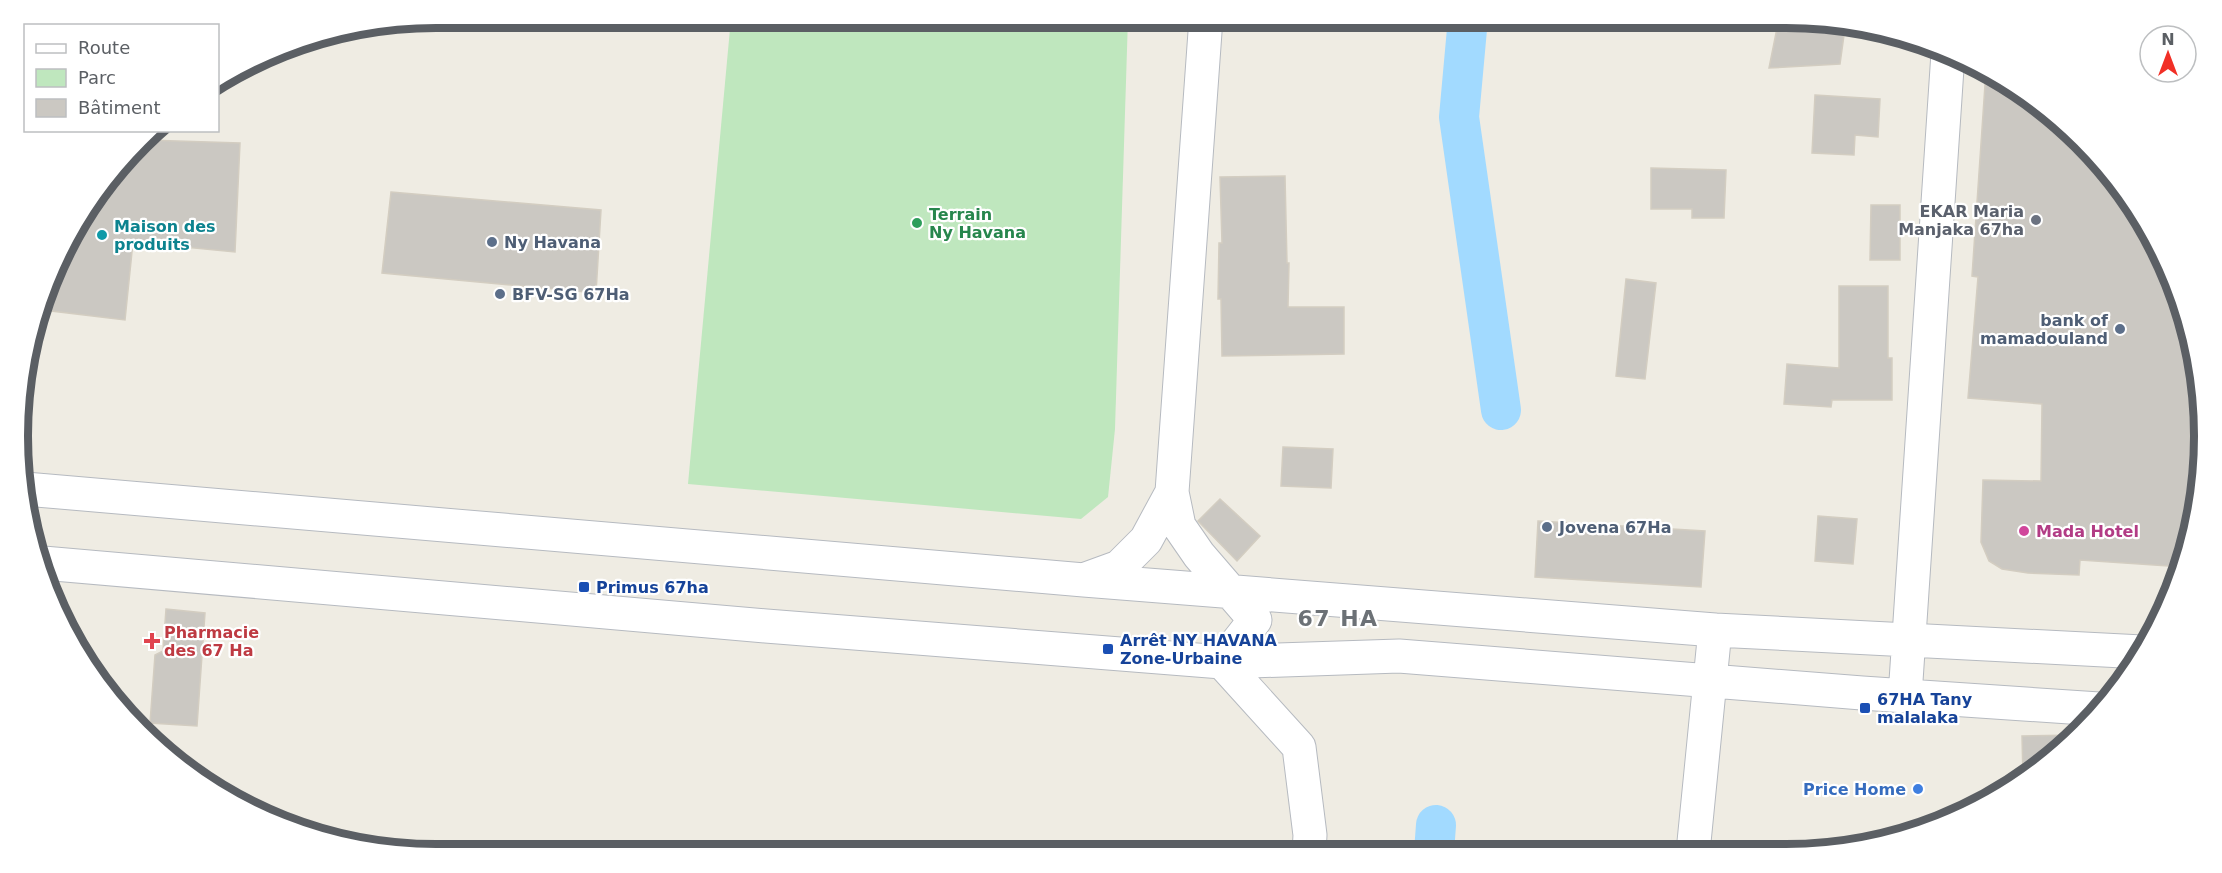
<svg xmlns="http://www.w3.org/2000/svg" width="2222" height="873" font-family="'DejaVu Sans',sans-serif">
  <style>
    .green { fill: #bfe7be }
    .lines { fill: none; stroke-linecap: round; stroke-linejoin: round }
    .canal { stroke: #a2daff; stroke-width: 40 }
    .building { fill: #cbc8c2; stroke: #d3cdc1; stroke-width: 1.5 }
    .secondary-casing { stroke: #b6bac0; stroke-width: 35 }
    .secondary { stroke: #fff; stroke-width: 33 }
    .worship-dot { fill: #6b7280; stroke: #fff; stroke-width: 2 }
    .leisure-dot { fill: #2e9e5b; stroke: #fff; stroke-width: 2 }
    .culture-dot { fill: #0f9aa8; stroke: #fff; stroke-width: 2 }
    .service-dot { fill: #5c6f8a; stroke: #fff; stroke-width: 2 }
    .hotel-dot { fill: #d1479c; stroke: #fff; stroke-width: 2 }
    .transit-dot { fill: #1a4fb4; stroke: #fff; stroke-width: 2 }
    .health-dot { fill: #e0444e; stroke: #fff; stroke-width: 2 }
    .shop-dot { fill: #3f7fe0; stroke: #fff; stroke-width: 2 }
    .labels { text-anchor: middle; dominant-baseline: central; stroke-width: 4.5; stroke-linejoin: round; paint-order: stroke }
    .worship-label { font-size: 16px; font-weight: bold; fill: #5b616d; stroke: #fff; text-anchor: end }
    .leisure-label { font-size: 16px; font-weight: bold; fill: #27864d; stroke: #fff; text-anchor: start }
    .culture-label { font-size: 16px; font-weight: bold; fill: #0d838f; stroke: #fff; text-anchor: start }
    .service-label { font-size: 16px; font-weight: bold; fill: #4e5e75; stroke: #fff; text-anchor: start }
    .hotel-label { font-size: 16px; font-weight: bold; fill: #b23c85; stroke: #fff; text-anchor: start }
    .transit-label { font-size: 16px; font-weight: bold; fill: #164399; stroke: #fff; text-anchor: start }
    .health-label { font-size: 16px; font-weight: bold; fill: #be3a42; stroke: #fff; text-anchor: start }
    .shop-label { font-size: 16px; font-weight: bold; fill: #366cbe; stroke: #fff; text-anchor: end }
    .district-label { font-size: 22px; font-weight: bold; letter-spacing: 1.5px; fill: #6c7176; stroke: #fff }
    .rim { fill: none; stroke: #5b5f64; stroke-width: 8 }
  </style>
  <rect width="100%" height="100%" fill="#efece3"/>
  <path class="green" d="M 731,18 L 1128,18 L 1115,429 L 1108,497 L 1081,519 L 688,484 Z"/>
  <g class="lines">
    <path class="canal" d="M 1468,18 L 1459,117 L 1501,410
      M 1434,852 L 1436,825"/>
  </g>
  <path class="building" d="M 1779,18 L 1845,28 L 1840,64 L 1769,68 Z
    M 1986,70 L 2061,122 L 2117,181 L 2161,251 L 2190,328 L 2203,409 L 2200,491 L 2183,567 L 2080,560 L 2079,575 L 2028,573 L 2002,569 L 1989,561 L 1981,542 L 1983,480 L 2041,481 L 2042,404 L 1968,398 L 1978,277 L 1972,276 Z
    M 1815,95 L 1880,99 L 1878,137 L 1855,135 L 1854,155 L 1812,153 Z
    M 146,140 L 240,143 L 235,252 L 133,242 L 125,320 L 43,310 L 44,293 L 74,228 Z
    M 1651,168 L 1726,170 L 1724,218 L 1692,218 L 1692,209 L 1651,209 Z
    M 1285,176 L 1287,263 L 1289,263 L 1288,307 L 1344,307 L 1344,354 L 1222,356 L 1221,299 L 1218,299 L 1219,243 L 1222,243 L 1220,177 Z
    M 391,192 L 601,210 L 596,293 L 382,273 Z
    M 1871,205 L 1900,205 L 1900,260 L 1870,260 Z
    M 1626,279 L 1656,283 L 1645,379 L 1616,376 Z
    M 1839,286 L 1888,286 L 1888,358 L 1892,358 L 1892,400 L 1832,400 L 1831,407 L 1784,404 L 1787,364 L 1839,368 Z
    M 1283,447 L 1333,449 L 1331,488 L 1281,486 Z
    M 1220,499 L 1260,536 L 1237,561 L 1198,521 Z
    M 1818,516 L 1857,519 L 1853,564 L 1815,561 Z
    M 1538,521 L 1705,531 L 1701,587 L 1535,577 Z
    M 166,609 L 205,613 L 197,726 L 150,723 L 155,655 L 163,651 Z
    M 2076,735 L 2061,751 L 2023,777 L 2022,736 Z"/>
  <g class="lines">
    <defs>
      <path id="secondary" d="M 1206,18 L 1172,492 L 1179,526 L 1199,555 L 1255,620 L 1222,662
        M 25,489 L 1084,580 L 1715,630 L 2142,652
        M 43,563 L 766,626 L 1222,662 L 1399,656 L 1862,693 L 2099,709
        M 1086,579 L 1119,567 L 1146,540 L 1172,492
        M 1222,662 L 1299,747 L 1310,835 L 1309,853
        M 1905,696 L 1948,53
        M 1693,852 L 1715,630"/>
    </defs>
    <use href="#secondary" class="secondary-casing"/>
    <use href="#secondary" class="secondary"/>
  </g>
  <circle class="worship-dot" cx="2036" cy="220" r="6"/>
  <circle class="leisure-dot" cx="917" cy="223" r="6"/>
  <circle class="culture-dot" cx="102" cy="235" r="6"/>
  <g class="service-dot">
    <circle cx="492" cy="242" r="6"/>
    <circle cx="500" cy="294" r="6"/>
    <circle cx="2120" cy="329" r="6"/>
    <circle cx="1547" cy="527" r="6"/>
  </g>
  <circle class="hotel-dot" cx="2024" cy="531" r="6"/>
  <g class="transit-dot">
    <rect x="578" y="581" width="12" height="12" rx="3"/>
    <rect x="1102" y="643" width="12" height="12" rx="3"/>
    <rect x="1859" y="702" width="12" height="12" rx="3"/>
  </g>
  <path class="health-dot" d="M149 632h6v6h6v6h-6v6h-6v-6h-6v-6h6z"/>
  <circle class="shop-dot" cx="1918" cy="789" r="6"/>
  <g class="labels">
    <g class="worship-label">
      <text x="2024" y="211">EKAR Maria<tspan x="2024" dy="18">Manjaka 67ha</tspan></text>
    </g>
    <g class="leisure-label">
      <text x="929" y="214">Terrain<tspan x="929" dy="18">Ny Havana</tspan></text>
    </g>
    <g class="culture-label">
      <text x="114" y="226">Maison des<tspan x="114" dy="18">produits</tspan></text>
    </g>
    <g class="service-label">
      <text x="504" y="242">Ny Havana</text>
      <text x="512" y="294">BFV-SG 67Ha</text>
      <text x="2108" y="320" text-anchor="end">bank of<tspan x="2108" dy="18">mamadouland</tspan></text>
      <text x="1559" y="527">Jovena 67Ha</text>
    </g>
    <g class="hotel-label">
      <text x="2036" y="531">Mada Hotel</text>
    </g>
    <g class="transit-label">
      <text x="596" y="587">Primus 67ha</text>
      <text x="1120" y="640">Arrêt NY HAVANA<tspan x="1120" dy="18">Zone-Urbaine</tspan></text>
      <text x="1877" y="699">67HA Tany<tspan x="1877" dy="18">malalaka</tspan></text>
    </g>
    <g class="health-label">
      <text x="164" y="632">Pharmacie<tspan x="164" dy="18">des 67 Ha</tspan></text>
    </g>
    <g class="shop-label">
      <text x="1906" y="789">Price Home</text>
    </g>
    <g class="district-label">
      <text x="1338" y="618">67 HA</text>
    </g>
  </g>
  <path d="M0 0H2222V873H0ZM436 28H1786A408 408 0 0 1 2194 436V436A408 408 0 0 1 1786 844H436A408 408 0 0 1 28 436V436A408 408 0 0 1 436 28Z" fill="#fff" fill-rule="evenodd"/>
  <path class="rim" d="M436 28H1786A408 408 0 0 1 2194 436V436A408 408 0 0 1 1786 844H436A408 408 0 0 1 28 436V436A408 408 0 0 1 436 28Z"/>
  <rect x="24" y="24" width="195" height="108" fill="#ffffff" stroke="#bdbfc1" stroke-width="1.5"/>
  <rect x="36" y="44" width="30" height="9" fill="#ffffff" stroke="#bdbfc1" stroke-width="1.5"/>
  <text x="78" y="54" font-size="18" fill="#5b5f64">Route</text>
  <rect x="36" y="69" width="30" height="18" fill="#bfe7be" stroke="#bdbfc1" stroke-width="1.5"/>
  <text x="78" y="84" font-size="18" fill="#5b5f64">Parc</text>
  <rect x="36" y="99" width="30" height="18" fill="#cbc8c2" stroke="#bdbfc1" stroke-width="1.5"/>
  <text x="78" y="114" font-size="18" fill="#5b5f64">Bâtiment</text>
  <g transform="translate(2168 54)"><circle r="28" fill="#ffffff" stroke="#bdbfc1" stroke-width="1.5"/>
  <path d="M0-4.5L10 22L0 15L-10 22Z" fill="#f12f26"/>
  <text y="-9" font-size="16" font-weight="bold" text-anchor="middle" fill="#5b5f64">N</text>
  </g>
</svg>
